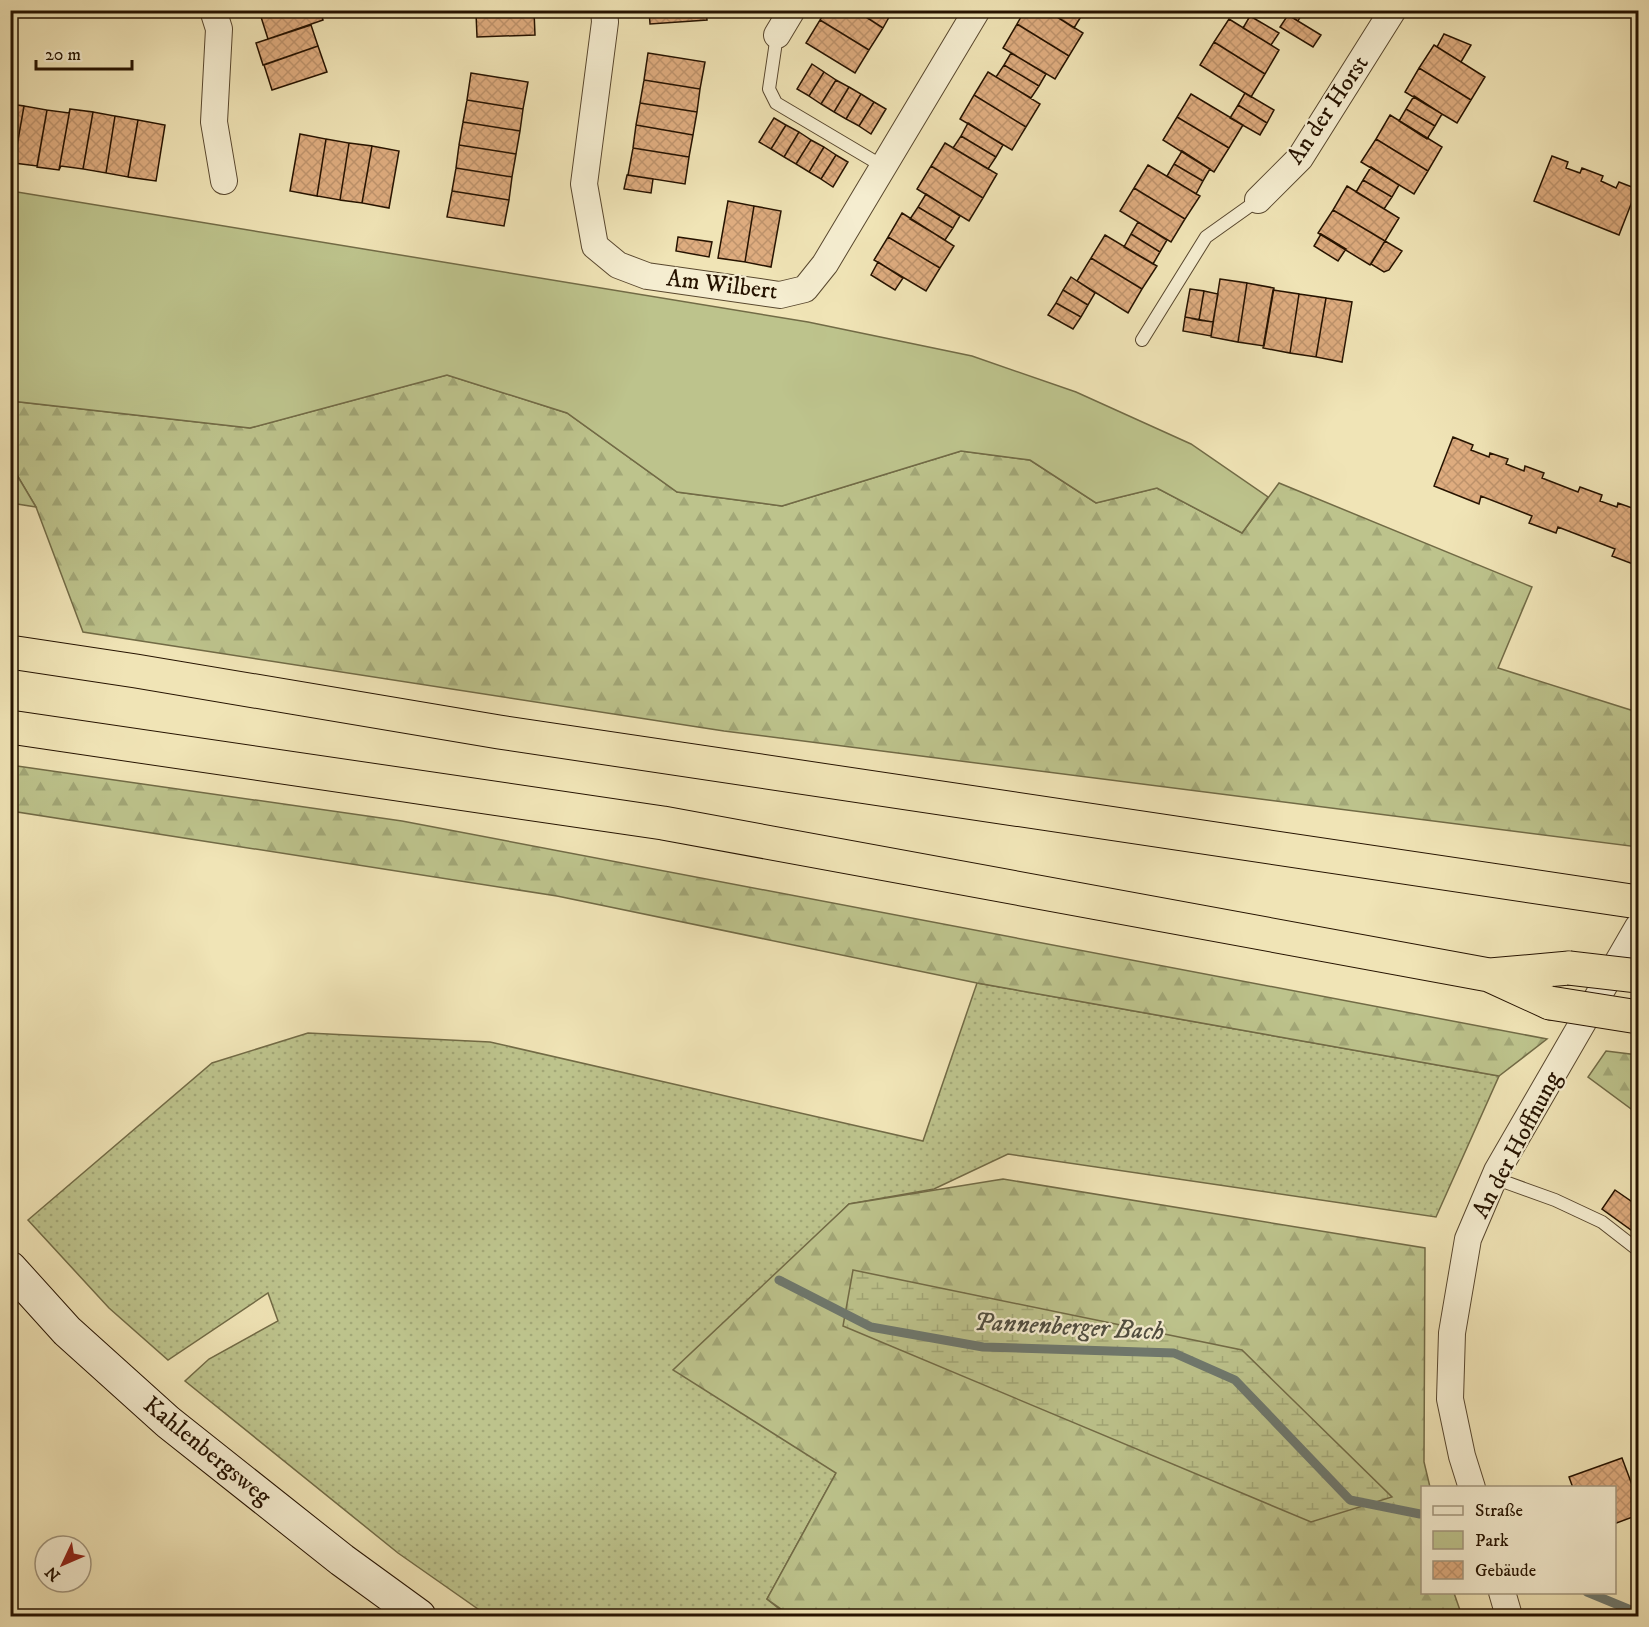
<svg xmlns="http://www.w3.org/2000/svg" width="1649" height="1627" font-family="'IM FELL DW Pica',serif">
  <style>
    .grass { fill: url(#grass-dots); stroke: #726b46; stroke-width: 1.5 }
    .forest { fill: url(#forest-firs); stroke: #726b46; stroke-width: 1.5 }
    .wetland { fill: url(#wetland-marsh); stroke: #726b46; stroke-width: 1.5 }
    .green { fill: #bdc38c; stroke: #726b46; stroke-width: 1.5 }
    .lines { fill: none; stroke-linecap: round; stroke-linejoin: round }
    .stream { stroke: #6e786e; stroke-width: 9 }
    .building { fill: url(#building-cross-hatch); stroke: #261300; stroke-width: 1.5 }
    .lane-casing { stroke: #58472e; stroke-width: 14 }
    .street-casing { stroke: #58472e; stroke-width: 28 }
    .secondary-casing { stroke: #261300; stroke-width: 35 }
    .highway-casing { stroke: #261300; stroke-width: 35 }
    .lane { stroke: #f5edd0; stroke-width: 12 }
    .street { stroke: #f5edd0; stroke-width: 26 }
    .secondary { stroke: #f5edd0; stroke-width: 33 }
    .highway { stroke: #f0e4b6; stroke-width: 33 }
    .highway-bridge-casing { stroke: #261300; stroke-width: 35; stroke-linecap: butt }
    .highway-bridge { stroke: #f0e4b6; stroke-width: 33 }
    .labels { text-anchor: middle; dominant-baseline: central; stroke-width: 4.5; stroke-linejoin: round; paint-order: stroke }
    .street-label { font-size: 24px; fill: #261300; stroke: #f5edd0 }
    .water-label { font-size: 26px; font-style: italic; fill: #504e40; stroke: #f5edd0 }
  </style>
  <defs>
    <pattern id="grass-dots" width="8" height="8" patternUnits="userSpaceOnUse" patternTransform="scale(1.5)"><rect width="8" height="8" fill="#bdc38c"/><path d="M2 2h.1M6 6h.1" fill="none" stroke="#a2a777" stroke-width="1.8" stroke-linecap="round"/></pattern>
    <pattern id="forest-firs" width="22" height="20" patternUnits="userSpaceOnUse" patternTransform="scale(1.5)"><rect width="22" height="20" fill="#bdc38c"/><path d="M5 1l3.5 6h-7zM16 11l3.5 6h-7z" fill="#a2a777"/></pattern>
    <pattern id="wetland-marsh" width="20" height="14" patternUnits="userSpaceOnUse" patternTransform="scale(1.5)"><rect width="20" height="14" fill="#bdc38c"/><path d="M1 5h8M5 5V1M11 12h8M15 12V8" fill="none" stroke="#a2a777"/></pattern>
    <pattern id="building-cross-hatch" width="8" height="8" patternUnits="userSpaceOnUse" patternTransform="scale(1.5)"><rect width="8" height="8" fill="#deac7f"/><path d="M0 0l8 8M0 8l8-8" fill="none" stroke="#be936c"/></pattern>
  </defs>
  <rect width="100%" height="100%" fill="#f0e4b6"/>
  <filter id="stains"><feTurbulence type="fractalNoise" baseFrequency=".00333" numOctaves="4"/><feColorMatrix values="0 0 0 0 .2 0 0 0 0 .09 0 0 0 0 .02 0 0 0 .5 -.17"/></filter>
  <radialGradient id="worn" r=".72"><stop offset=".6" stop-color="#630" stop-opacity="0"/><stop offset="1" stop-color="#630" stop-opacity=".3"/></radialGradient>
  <path class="grass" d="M 977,983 L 1499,1076 L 1436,1217 L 1008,1154 L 934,1189 L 849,1204 L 833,1220 L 836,1473 L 767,1599 L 783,1612 L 780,1616 L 488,1616 L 398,1553 L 185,1381 L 209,1359 L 278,1321 L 268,1293 L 168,1360 L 109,1308 L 28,1220 L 212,1063 L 308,1033 L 490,1042 L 923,1141 Z"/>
  <path class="forest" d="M 447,375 L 567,413 L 677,492 L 782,506 L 961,451 L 1030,460 L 1096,503 L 1157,488 L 1242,533 L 1279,483 L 1532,587 L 1498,668 L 1634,711 L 1638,703 L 1638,847 L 724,731 L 83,632 L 36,507 L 11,465 L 11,401 L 250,428 Z
    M 10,765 L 402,821 L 1547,1039 L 1499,1076 L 977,983 L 557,896 L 11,811 Z
    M 1606,1051 L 1638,1055 L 1638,1114 L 1588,1077 Z
    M 1003,1179 L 1425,1248 L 1424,1462 L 1430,1487 L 1422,1488 L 1422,1592 L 1454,1593 L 1462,1616 L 791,1616 L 767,1599 L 836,1473 L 673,1370 L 849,1204 Z"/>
  <path class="wetland" d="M 853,1270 L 1242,1350 L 1392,1497 L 1311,1522 L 843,1326 Z"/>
  <path class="green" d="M 11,191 L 808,322 L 972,356 L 1076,392 L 1191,444 L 1268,497 L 1242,533 L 1157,488 L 1096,503 L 1030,460 L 961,451 L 782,506 L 677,492 L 567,413 L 447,375 L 250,428 L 11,401 Z
    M 11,465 L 36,507 L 11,503 Z"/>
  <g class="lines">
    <path class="stream" d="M 779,1280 L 871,1327 L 983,1347 L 1174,1353 L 1235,1380 L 1350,1500 L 1420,1514
      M 1587,1592 L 1638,1613"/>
  </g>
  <path class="building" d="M 259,10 L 280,10 L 261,17 Z
    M 280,10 L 320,10 L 323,20 L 268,39 L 261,17 Z
    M 476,10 L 534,10 L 534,11 L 476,13 Z
    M 649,10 L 706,10 L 707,20 L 650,24 Z
    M 826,10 L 855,10 L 883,28 L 869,50 L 820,20 Z
    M 855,10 L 893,10 L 883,28 Z
    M 1025,10 L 1046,10 L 1083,33 L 1069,56 L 1017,24 Z
    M 1046,10 L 1074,10 L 1082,15 L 1074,28 Z
    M 1281,10 L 1304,10 L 1298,21 Z
    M 534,11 L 535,35 L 477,37 L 476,13 Z
    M 1288,15 L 1321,35 L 1313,47 L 1280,27 Z
    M 1250,16 L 1279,33 L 1271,45 L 1243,28 Z
    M 1229,19 L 1279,50 L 1265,74 L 1214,42 Z
    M 820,20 L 869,50 L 855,73 L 806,43 Z
    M 1017,24 L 1069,56 L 1055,79 L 1003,48 Z
    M 311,25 L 318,46 L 263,65 L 256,43 Z
    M 1444,34 L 1471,45 L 1461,62 L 1437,47 Z
    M 1214,42 L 1265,74 L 1251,97 L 1200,65 Z
    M 1434,45 L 1485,77 L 1471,100 L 1419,68 Z
    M 318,46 L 327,72 L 272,90 L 264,65 Z
    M 648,53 L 705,62 L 700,89 L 644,80 Z
    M 1011,53 L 1046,74 L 1039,86 L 1004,65 Z
    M 812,64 L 824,72 L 809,96 L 797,89 Z
    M 1004,65 L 1039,86 L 1031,98 L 996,77 Z
    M 1419,68 L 1471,100 L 1457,123 L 1405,92 Z
    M 824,72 L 836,80 L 821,104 L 809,96 Z
    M 988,72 L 1040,104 L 1026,127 L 974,95 Z
    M 471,73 L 528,82 L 523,109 L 467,100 Z
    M 644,80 L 700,89 L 697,112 L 640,103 Z
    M 836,80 L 849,87 L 834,112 L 821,104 Z
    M 849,87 L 861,94 L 846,119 L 834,112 Z
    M 1245,93 L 1274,110 L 1267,123 L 1238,105 Z
    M 861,94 L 874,102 L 859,126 L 846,119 Z
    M 1191,94 L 1243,125 L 1229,148 L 1177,117 Z
    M 974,95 L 1026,127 L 1012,150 L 960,119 Z
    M 1414,96 L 1442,114 L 1435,126 L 1406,109 Z
    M 467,100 L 523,109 L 520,131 L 463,122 Z
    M 874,102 L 886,109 L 871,134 L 859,126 Z
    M 640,103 L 697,112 L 693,135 L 636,125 Z
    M 10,104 L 24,106 L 14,163 L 10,162 Z
    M 1238,105 L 1267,123 L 1260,135 L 1230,118 Z
    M 24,106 L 47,110 L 37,166 L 14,163 Z
    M 70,109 L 59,170 L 37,167 L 47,110 L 69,113 Z
    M 70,109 L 93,112 L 83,169 L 61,166 L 59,170 Z
    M 1406,109 L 1435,126 L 1427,139 L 1399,121 Z
    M 93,112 L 115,116 L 106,173 L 83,169 Z
    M 1390,115 L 1442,147 L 1428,171 L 1376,139 Z
    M 115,116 L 138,120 L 128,177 L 106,173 Z
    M 1177,117 L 1229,148 L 1214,172 L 1163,140 Z
    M 774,118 L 786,125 L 771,149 L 759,142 Z
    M 138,120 L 165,125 L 156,181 L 128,177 Z
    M 463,122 L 520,131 L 516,154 L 459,145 Z
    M 968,123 L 1003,145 L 996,157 L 961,136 Z
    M 636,125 L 693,135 L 689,157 L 633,148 Z
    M 786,125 L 799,132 L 784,157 L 771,149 Z
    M 799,132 L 811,140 L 796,164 L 784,157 Z
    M 300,134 L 326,139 L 317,196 L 290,191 Z
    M 961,136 L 996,157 L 988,169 L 953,148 Z
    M 326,139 L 349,143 L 340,200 L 317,196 Z
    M 1376,139 L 1428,171 L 1414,194 L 1361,162 Z
    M 811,140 L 824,147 L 809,172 L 796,164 Z
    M 349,143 L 372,146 L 362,203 L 340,200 Z
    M 945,143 L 997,174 L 983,198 L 931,166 Z
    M 459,145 L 516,154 L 512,177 L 456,168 Z
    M 372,146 L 399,151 L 389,208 L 362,203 Z
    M 824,147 L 836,155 L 821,179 L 809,172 Z
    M 633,148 L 689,157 L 685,184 L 628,175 Z
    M 1182,151 L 1210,169 L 1203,181 L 1174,164 Z
    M 836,155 L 848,162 L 833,187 L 821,179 Z
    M 1552,156 L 1568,162 L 1566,168 L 1580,173 L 1582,168 L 1603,176 L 1601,181 L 1616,188 L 1619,182 L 1637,189 L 1619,235 L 1534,201 Z
    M 1174,164 L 1203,181 L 1196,194 L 1167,176 Z
    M 1148,165 L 1200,196 L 1185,219 L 1134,188 Z
    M 931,166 L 983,198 L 969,221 L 917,189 Z
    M 1371,167 L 1399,185 L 1392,197 L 1363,180 Z
    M 456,168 L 512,177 L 509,200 L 452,191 Z
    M 627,175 L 653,179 L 651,193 L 624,189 Z
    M 1363,180 L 1392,197 L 1384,209 L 1356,192 Z
    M 1347,186 L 1399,218 L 1385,241 L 1333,210 Z
    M 1134,188 L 1185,219 L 1171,242 L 1120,211 Z
    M 452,191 L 509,200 L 504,226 L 447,217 Z
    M 926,194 L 960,216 L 953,228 L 918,207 Z
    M 728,201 L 754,206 L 745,262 L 718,258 Z
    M 754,206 L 781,211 L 771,267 L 745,262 Z
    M 918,207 L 953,228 L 945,240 L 910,219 Z
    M 1333,210 L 1385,241 L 1370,265 L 1318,233 Z
    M 902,213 L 954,246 L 940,268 L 888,237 Z
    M 1138,222 L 1167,240 L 1160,252 L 1131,234 Z
    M 1131,234 L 1160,252 L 1153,264 L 1124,247 Z
    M 1321,234 L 1346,249 L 1338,261 L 1314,246 Z
    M 1105,235 L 1157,266 L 1142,289 L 1091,258 Z
    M 678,237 L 712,242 L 709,257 L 676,251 Z
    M 888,237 L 940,268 L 926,291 L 874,260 Z
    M 1385,241 L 1402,251 L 1389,270 L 1384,272 L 1371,264 Z
    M 1091,258 L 1142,289 L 1128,313 L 1077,281 Z
    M 878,262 L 903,278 L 895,290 L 871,275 Z
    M 1071,277 L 1095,293 L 1088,305 L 1063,290 Z
    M 1220,279 L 1247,283 L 1238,342 L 1211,337 Z
    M 1247,283 L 1274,288 L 1264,346 L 1238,342 Z
    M 1190,289 L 1204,291 L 1199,320 L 1185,317 Z
    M 1063,290 L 1088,305 L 1081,317 L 1056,303 Z
    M 1273,290 L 1299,294 L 1290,353 L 1263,348 Z
    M 1204,291 L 1218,294 L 1213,322 L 1199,320 Z
    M 1299,294 L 1326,298 L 1316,357 L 1290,353 Z
    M 1326,298 L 1352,302 L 1342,362 L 1316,357 Z
    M 1056,303 L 1081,317 L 1073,329 L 1048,315 Z
    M 1185,317 L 1213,322 L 1211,336 L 1183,331 Z
    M 1453,437 L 1473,445 L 1471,450 L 1489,457 L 1490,453 L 1508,459 L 1506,464 L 1524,471 L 1525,466 L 1544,473 L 1542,478 L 1578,492 L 1580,487 L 1602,495 L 1600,501 L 1617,507 L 1618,503 L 1638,510 L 1638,566 L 1612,556 L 1615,549 L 1558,527 L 1556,533 L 1529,523 L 1532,516 L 1481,496 L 1479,504 L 1434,486 Z
    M 1615,1190 L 1638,1206 L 1638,1235 L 1602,1209 Z
    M 1622,1458 L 1638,1501 L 1638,1515 L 1614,1524 L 1614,1488 L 1573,1488 L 1569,1477 Z"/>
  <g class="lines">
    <defs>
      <path id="lane" d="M 777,35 L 769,89 L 776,103 L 884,167
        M 1142,340 L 1206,237 L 1258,200
        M 1494,1178 L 1555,1200 L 1602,1222 L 1638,1250"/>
      <path id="street" d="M 213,10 L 219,29 L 214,122 L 224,181
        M 604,10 L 605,22 L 584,184 L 595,246 L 618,265 L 647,276 L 780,295 L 805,289 L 825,264 L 977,10
        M 777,35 L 792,10
        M 1258,200 L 1300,158 L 1393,10
        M 1472,1488 L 1462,1456 L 1450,1399 L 1452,1333 L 1468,1239 L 1497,1171 L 1638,927
        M 1502,1592 L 1509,1616"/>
      <path id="secondary" d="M 10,1268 L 67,1331 L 168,1422 L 342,1560 L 419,1616"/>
      <path id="highway" d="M 10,652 L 136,671 L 499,732 L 1638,902
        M 10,727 L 663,823 L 1489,975 L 1550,1003
        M 1490,975 L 1569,968"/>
    </defs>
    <use href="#lane" class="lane-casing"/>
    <use href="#street" class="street-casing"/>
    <use href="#secondary" class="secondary-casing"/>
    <use href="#highway" class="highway-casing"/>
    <use href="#lane" class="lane"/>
    <use href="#street" class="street"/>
    <use href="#secondary" class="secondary"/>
    <use href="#highway" class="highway"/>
    <defs>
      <path id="highway-bridge" d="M 1569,968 L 1638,976
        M 1550,1003 L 1638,1017"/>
    </defs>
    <use href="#highway-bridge" class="highway-bridge-casing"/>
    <use href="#highway-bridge" class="highway-bridge"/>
  </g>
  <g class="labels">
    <g class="street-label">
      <text transform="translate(1328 110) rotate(-56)">An der Horst</text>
      <text transform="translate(722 285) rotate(7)">Am Wilbert</text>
      <text transform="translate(1517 1145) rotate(-62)">An der Hoffnung</text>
      <text transform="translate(207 1451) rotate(39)">Kahlenbergsweg</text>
    </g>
    <g class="water-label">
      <text transform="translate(1069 1327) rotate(3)">Pannenberger Bach</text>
    </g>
  </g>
  <rect width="1649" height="1627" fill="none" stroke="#f0e4b6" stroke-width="36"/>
  <rect x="12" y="12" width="1625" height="1603" fill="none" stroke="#261300" stroke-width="3"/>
  <rect x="18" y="18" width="1613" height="1591" fill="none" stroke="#261300" stroke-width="1.5"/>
  <rect x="1421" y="1486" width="195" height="108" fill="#f5edd0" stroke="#a2967d" stroke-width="1.5"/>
  <rect x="1433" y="1506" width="30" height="9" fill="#f5edd0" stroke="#a2967d" stroke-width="1.5"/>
  <text x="1475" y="1516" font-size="18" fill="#261300">Straße</text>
  <rect x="1433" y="1531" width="30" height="18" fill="#bdc38c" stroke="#a2967d" stroke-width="1.5"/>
  <text x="1475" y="1546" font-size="18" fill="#261300">Park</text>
  <rect x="1433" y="1561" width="30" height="18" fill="url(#building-cross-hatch)" stroke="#a2967d" stroke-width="1.5"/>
  <text x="1475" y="1576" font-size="18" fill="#261300">Gebäude</text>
  <g transform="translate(63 1564) rotate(226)"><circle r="28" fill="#f5edd0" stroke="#a2967d" stroke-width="1.5"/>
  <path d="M0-4.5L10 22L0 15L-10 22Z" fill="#8f2418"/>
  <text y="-9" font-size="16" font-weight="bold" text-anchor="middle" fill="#261300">N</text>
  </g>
  <path d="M36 60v9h96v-9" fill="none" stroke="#261300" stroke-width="3"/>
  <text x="45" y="60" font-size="18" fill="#261300" stroke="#f5edd0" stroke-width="4.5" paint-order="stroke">20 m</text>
  <rect width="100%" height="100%" filter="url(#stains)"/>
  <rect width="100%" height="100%" fill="url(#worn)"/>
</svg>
